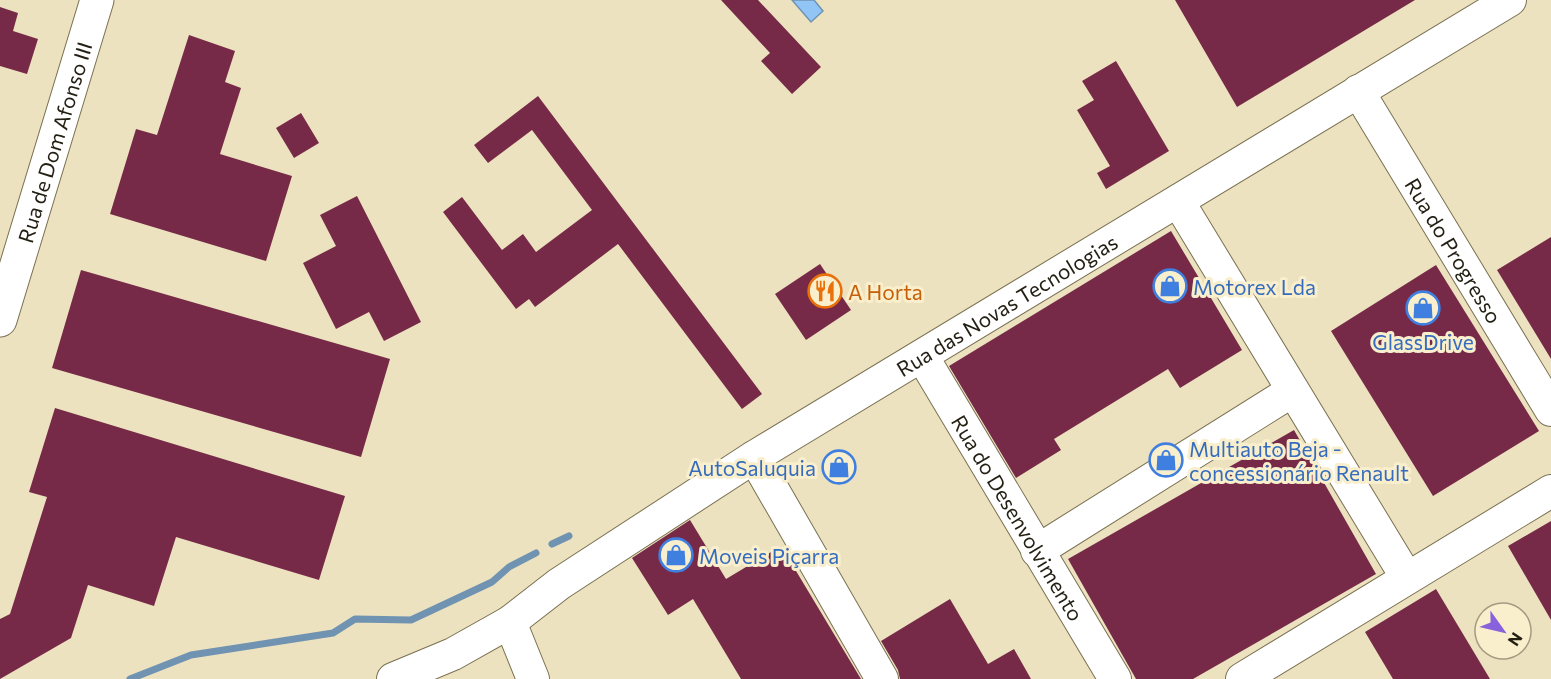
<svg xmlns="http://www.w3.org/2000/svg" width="1551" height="679" font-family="Commissioner,sans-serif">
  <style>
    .water { fill: #91c5f6; stroke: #7093b2; stroke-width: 1.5 }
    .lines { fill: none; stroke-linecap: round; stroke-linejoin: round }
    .stream { stroke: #7093b2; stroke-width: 7 }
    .building { fill: #772a48 }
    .minor-casing { stroke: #7a7152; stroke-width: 34 }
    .major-casing { stroke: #7a7152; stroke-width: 35 }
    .minor { stroke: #fff; stroke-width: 32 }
    .major { stroke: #fff; stroke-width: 33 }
    .labels { text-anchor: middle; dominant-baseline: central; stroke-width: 6; stroke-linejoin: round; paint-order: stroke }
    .street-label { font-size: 21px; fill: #231f13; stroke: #f9efcc }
    .shop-label { font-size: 21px; fill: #366cbe; stroke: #f9efcc; text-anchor: start }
    .food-label { font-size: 21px; fill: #c56008; stroke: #f9efcc; text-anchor: start }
  </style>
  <rect width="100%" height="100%" fill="#ece2bf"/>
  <path class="water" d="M 792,0 L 814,0 L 823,11 L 811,22 Z"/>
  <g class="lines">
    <path class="stream" d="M 552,544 L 569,536
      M 130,679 L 191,655 L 333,633 L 355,619 L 411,620 L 492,582 L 509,567 L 536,553"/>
  </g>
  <path class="building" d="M 721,0 L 758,0 L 821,67 L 792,94 L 761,61 L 770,53 Z
    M 1175,0 L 1415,0 L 1237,107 Z
    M 0,7 L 18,13 L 13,31 L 38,39 L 27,74 L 0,66 Z
    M 189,35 L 235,51 L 225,82 L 241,88 L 220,154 L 292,176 L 266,261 L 110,214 L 136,129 L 157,135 Z
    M 1116,61 L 1169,151 L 1106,189 L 1097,173 L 1110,166 L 1077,110 L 1094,100 L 1082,81 Z
    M 538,96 L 762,394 L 742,409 L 618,244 L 535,307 L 529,299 L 516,309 L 443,212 L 462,197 L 502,250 L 523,234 L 536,252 L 592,210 L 532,130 L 488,163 L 474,145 Z
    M 301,113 L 319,143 L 294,158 L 276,128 Z
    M 357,196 L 421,322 L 384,341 L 369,312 L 336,329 L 303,263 L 336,246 L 320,215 Z
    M 1171,231 L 1242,350 L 1180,388 L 1168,369 L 1054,439 L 1061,450 L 1016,478 L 949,366 Z
    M 1551,237 L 1551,359 L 1497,270 Z
    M 820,264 L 851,310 L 806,340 L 775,294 Z
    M 1436,265 L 1539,431 L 1433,496 L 1331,331 Z
    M 81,270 L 390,359 L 361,457 L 52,368 Z
    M 55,408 L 345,496 L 319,580 L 176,537 L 154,606 L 88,585 L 71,638 L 0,679 L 0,619 L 10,614 L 47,497 L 29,492 Z
    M 1294,430 L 1376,574 L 1193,679 L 1136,679 L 1068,559 Z
    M 690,520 L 726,579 L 781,546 L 861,679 L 741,679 L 693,599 L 668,615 L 632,558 Z
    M 1551,521 L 1551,620 L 1508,546 Z
    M 1436,589 L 1490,679 L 1393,679 L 1365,632 Z
    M 950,599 L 988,664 L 1014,649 L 1031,679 L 900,679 L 898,670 L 881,641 Z"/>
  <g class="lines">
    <defs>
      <g id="minor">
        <path id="s1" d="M 1358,91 L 1551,410"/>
        <path d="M 1178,201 L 1407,578"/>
        <path id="s2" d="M 922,356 L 1115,679"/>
        <path d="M 754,457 L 882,679"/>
        <path d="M 1037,551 L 1292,391"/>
        <path d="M 510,622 L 533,679"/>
        <path id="s3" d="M 393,679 L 453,654 L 510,622 L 559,584 L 754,457 L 1510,0"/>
        <path d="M 1242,679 L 1551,491"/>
      </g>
      <g id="major">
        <path id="s4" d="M 0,320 L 97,0"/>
      </g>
    </defs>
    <use href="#minor" class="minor-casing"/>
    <use href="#major" class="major-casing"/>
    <use href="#minor" class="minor"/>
    <use href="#major" class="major"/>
  </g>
  <defs>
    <symbol id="shop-ring" viewBox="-11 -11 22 22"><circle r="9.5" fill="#f9efcc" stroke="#3f7fe0" stroke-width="1.5"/><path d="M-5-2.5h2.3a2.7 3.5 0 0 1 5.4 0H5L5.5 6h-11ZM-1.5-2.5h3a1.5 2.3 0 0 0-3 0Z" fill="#3f7fe0"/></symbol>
    <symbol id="restaurant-ring" viewBox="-11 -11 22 22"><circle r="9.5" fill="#f9efcc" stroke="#e8710a" stroke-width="1.5"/><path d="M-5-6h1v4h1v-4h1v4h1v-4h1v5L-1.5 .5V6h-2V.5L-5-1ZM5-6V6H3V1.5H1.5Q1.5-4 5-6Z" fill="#e8710a"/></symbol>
  </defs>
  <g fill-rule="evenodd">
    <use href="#shop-ring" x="1151" y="267" width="38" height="38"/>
    <use href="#restaurant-ring" x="806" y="272" width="38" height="38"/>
    <use href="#shop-ring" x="1404" y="289" width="38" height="38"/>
    <use href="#shop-ring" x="1147" y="441" width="38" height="38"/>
    <use href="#shop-ring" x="820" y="448" width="38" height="38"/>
    <use href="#shop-ring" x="657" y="536" width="38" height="38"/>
  </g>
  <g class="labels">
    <g class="street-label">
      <text stroke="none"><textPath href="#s4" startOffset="186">Rua de Dom Afonso III</textPath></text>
      <text stroke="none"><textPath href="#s1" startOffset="186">Rua do Progresso</textPath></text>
      <text stroke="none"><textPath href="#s3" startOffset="720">Rua das Novas Tecnologias</textPath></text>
      <text stroke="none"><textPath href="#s2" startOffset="188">Rua do Desenvolvimento</textPath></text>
    </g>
    <g class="shop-label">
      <text x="1193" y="286">Motorex Lda</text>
      <text x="1423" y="341" text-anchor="middle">GlassDrive</text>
      <text x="1189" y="448">Multiauto Beja -<tspan x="1189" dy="24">concessionário Renault</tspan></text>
      <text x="816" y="467" text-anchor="end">AutoSaluquia</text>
      <text x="699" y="555">Moveis Piçarra</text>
    </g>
    <g class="food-label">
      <text x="848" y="291">A Horta</text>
    </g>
  </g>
  <g transform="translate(1503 631) rotate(124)"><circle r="28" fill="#f9efcc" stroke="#a39c82" stroke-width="1.5"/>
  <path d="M0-4.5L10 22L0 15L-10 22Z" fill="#8862dc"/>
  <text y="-9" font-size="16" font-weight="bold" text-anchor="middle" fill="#231f13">N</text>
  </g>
</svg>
